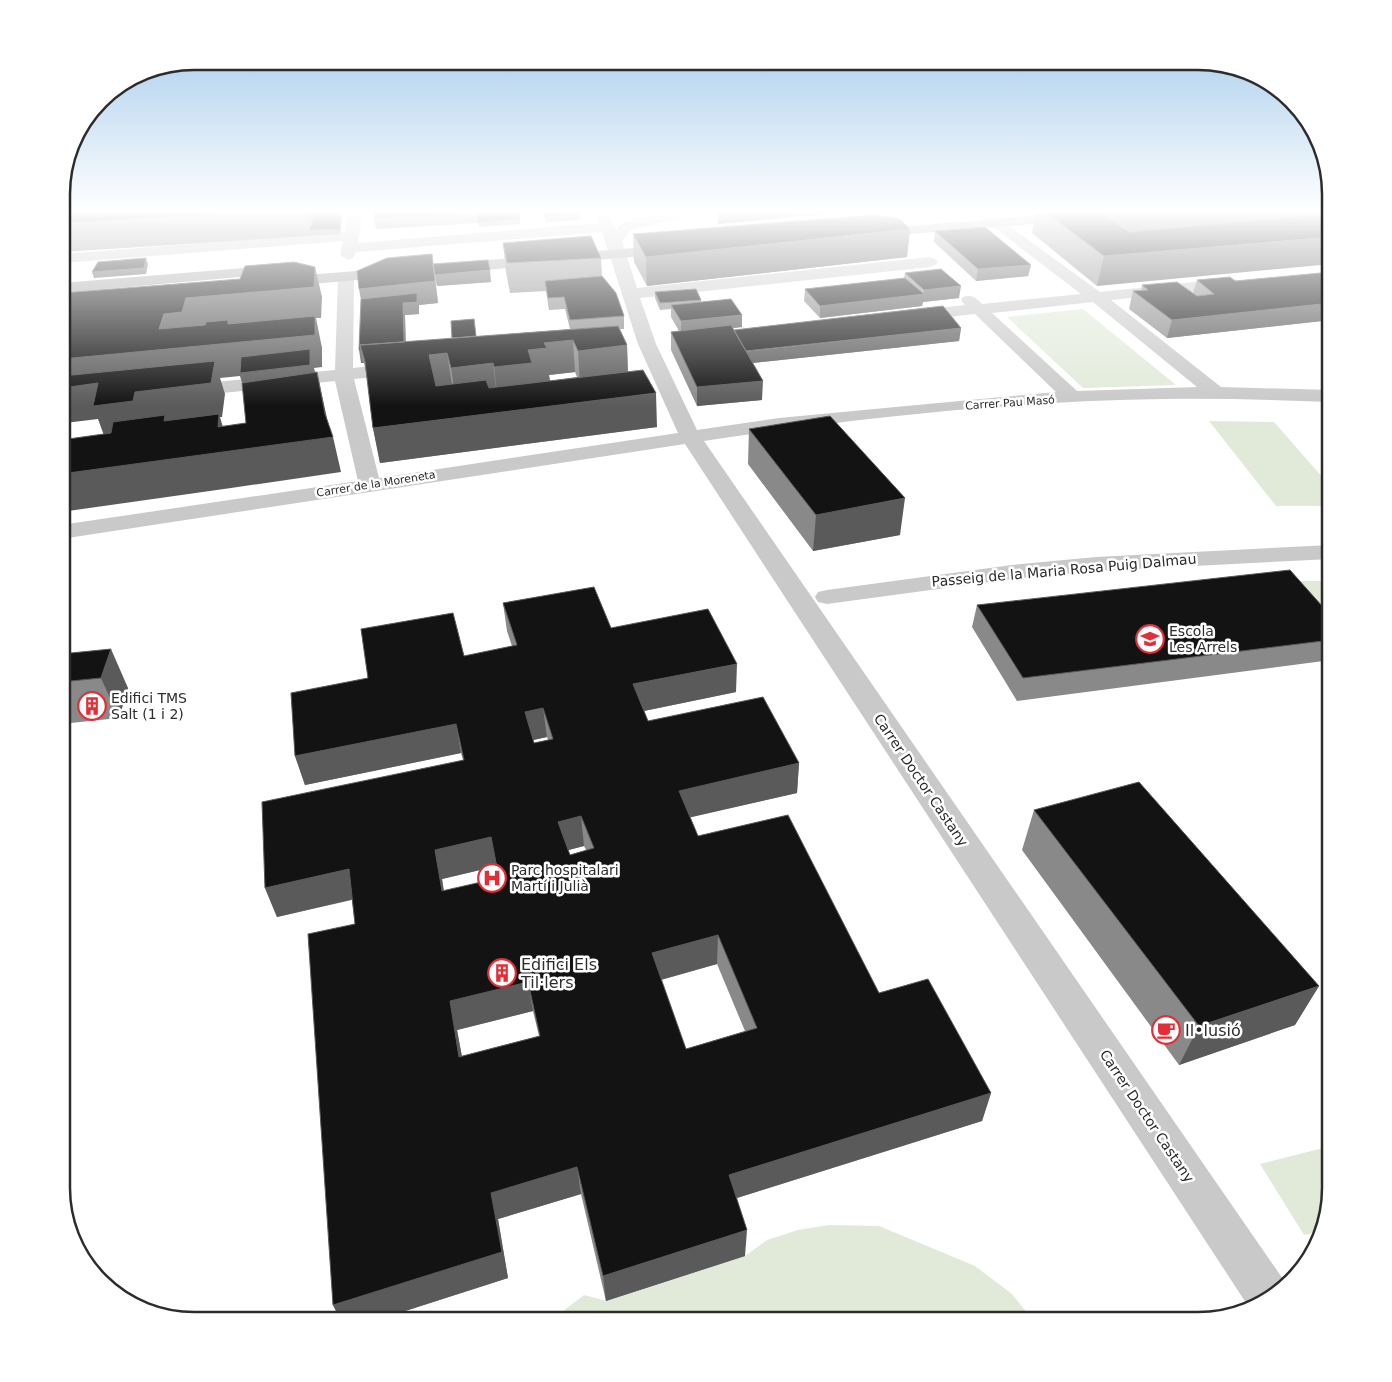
<svg xmlns="http://www.w3.org/2000/svg" width="1392" height="1382" font-family="'DejaVu Sans',sans-serif">
  <style>
    .green { fill: #e1ead9 }
    .lines { fill: none; stroke-linecap: round; stroke-linejoin: round }
    .minor { fill: #c9c9c9; fill-rule: evenodd }
    .major { fill: #a4a4a4; fill-rule: evenodd }
    .wall { fill: #898989; fill-rule: evenodd }
    .shaded-wall { fill: #5a5a5a }
    .building { fill: #131313; stroke: #5a5a5a; fill-rule: evenodd }
    .labels { text-anchor: middle; dominant-baseline: central; stroke-width: 5; stroke-linejoin: round; paint-order: stroke }
    .far-street-label { font-size: 11px; fill: #2c2c2c; stroke: #fff }
    .street-label { font-size: 14px; fill: #2c2c2c; stroke: #fff }
    .poi-label { font-size: 14px; fill: #2c2c2c; stroke: #fff; text-anchor: start }
    .near-poi-label { font-size: 16px; fill: #2c2c2c; stroke: #fff; text-anchor: start }
    .rim { fill: none; stroke: #2c2c2c; stroke-width: 2.5 }
  </style>
  <rect width="100%" height="100%" fill="#fff"/>
  <path class="green" d="M 1083,309 L 1176,385 L 1083,388 L 1007,317 Z
    M 1209,421 L 1274,422 L 1331,487 L 1331,506 L 1276,506 Z
    M 1294,581 L 1331,581 L 1331,623 Z
    M 1331,1146 L 1331,1188 L 1322,1231 L 1304,1235 L 1260,1164 Z
    M 829,1225 L 879,1226 L 975,1266 L 1012,1294 L 1034,1321 L 550,1321 L 584,1295 L 607,1301 L 745,1256 L 767,1240 L 798,1230 Z"/>
  <g class="lines">
    <path class="minor" d="M 349,213 L 363,213 L 358,243 L 599,223 L 594,213 L 608,213 L 616,230 L 621,224 L 666,213 L 690,213 L 688,216 L 631,230 L 622,241 L 637,288 L 930,257 L 935,259 L 938,262 L 935,265 L 930,267 L 640,298 L 656,344 L 697,430 L 779,418 L 1056,392 L 975,314 L 911,321 L 905,320 L 903,316 L 905,312 L 911,311 L 965,305 L 961,300 L 963,297 C 972,294 976,298 982,304 L 1081,294 L 975,213 L 991,213 L 1100,292 L 1231,278 L 1237,280 L 1239,283 L 1237,286 L 1231,288 L 1111,300 L 1221,387 L 1331,390 L 1331,402 C 1275,400 1220,398 1164,399 C 1011,401 855,418 704,441 L 1285,1282 L 1286,1288 L 1250,1309 L 685,444 L 61,539 L 61,525 L 358,481 L 335,381 L 185,397 L 178,395 L 175,391 L 178,387 L 185,385 L 335,370 L 338,277 L 346,272 L 354,277 L 353,368 L 403,362 L 410,364 L 412,368 L 410,372 L 403,374 L 354,379 L 379,478 L 678,433 L 638,344 L 602,232 L 356,252 L 353,258 L 348,260 L 340,255 L 343,241 L 62,263 L 62,254 L 345,232 ZM 1093,302 L 1197,387 L 1077,391 L 992,313 Z
      M 1331,545 L 1331,559 L 1096,571 L 1012,579 L 827,604 L 818,602 L 815,597 L 818,592 L 827,590 L 1012,565 L 1096,557 Z"/>
    <path class="major" d="M 1069,213 L 1126,213 L 1119,217 L 873,237 L 866,233 L 873,229 Z
      M 670,245 L 675,247 L 678,250 L 675,253 L 452,273 L 444,268 L 452,263 Z
      M 279,265 L 287,270 L 285,273 L 62,293 L 62,283 Z
      M 394,268 L 402,273 L 400,276 L 280,287 L 272,282 L 280,277 Z"/>
  </g>
  <path class="wall" d="M 62,213 L 343,213 L 340,234 L 62,252 Z
    M 375,213 L 519,213 L 520,224 L 479,227 L 478,223 L 376,229 L 374,218 Z
    M 526,213 L 580,213 L 581,220 L 546,222 L 544,213 L 526,214 Z
    M 717,213 L 856,213 L 791,217 L 718,224 Z
    M 1036,213 L 1331,213 L 1097,286 L 1032,233 Z
    M 910,229 L 907,257 L 647,286 L 634,262 L 633,234 Z
    M 935,231 L 1031,265 L 1028,276 L 976,281 L 934,242 Z
    M 503,243 L 601,258 L 602,276 L 624,316 L 624,329 L 620,329 L 627,345 L 628,371 L 657,427 L 380,463 L 373,428 L 367,377 L 364,363 L 361,363 L 361,299 L 433,264 L 491,282 L 437,286 L 435,276 L 438,303 L 419,305 L 419,314 L 405,315 L 406,342 L 570,329 L 565,309 L 549,310 L 546,291 L 510,293 L 506,272 ZM 575,372 L 577,377 L 550,381 L 549,375 Z
    M 1331,272 L 1331,320 L 1167,338 L 1129,309 L 1133,291 L 1141,291 L 1142,285 L 1193,293 L 1197,280 L 1235,281 Z
    M 905,273 L 959,298 L 923,302 L 922,306 L 820,318 L 804,301 L 805,289 L 904,278 Z
    M 655,292 L 701,300 L 701,302 L 742,327 L 733,328 L 734,330 L 961,328 L 959,341 L 753,363 L 762,400 L 697,406 L 671,350 L 671,332 L 679,331 L 671,317 L 671,309 L 660,310 L 655,298 Z
    M 749,429 L 900,535 L 813,551 L 748,464 Z
    M 503,603 L 611,628 L 736,692 L 644,711 L 648,721 L 799,763 L 797,793 L 690,817 L 698,836 L 879,993 L 991,1093 L 982,1121 L 737,1198 L 745,1256 L 606,1301 L 581,1194 L 498,1219 L 508,1278 L 374,1321 L 341,1321 L 333,1305 L 355,924 L 352,900 L 277,917 L 265,888 L 463,760 L 461,753 L 305,785 L 295,756 L 368,678 L 464,656 L 512,646 L 507,631 ZM 547,737 L 548,740 L 534,743 L 533,740 ZM 584,846 L 586,850 L 570,855 L 568,850 ZM 497,866 L 499,878 L 444,891 L 442,879 ZM 717,964 L 745,1031 L 686,1049 L 661,980 ZM 533,1011 L 539,1036 L 462,1056 L 457,1030 Z
    M 977,605 L 1331,616 L 1331,660 L 1017,701 L 972,627 Z
    M 61,654 L 128,688 L 119,718 L 61,724 Z
    M 1034,810 L 1319,986 L 1295,1025 L 1179,1065 L 1022,850 Z"/>
  <path class="shaded-wall" d="M 307,213 L 314,213 L 316,219 L 310,230 L 312,236 Z
    M 341,213 L 343,213 L 340,234 L 339,229 Z
    M 719,213 L 791,213 L 791,217 L 718,224 Z
    M 1116,213 L 1331,213 L 1331,220 L 1096,242 L 1102,214 Z
    M 910,229 L 907,257 L 647,286 L 646,257 Z
    M 1331,237 L 1331,264 L 1097,286 L 1104,256 Z
    M 432,254 L 438,303 L 419,305 L 419,314 L 405,315 L 406,359 L 363,311 L 359,289 Z
    M 146,258 L 148,264 L 146,274 L 94,278 L 92,272 Z
    M 1031,265 L 1028,276 L 976,281 L 978,269 Z
    M 315,267 L 322,297 L 321,318 L 316,318 L 322,348 L 322,367 L 314,368 L 318,382 L 249,407 L 240,376 L 220,378 L 225,394 L 222,417 L 220,417 L 229,448 L 325,414 L 317,372 L 331,437 L 333,437 L 341,472 L 231,488 L 61,512 L 61,474 L 106,441 L 98,419 L 65,423 L 61,437 L 62,359 L 159,329 L 164,314 L 186,298 Z
    M 490,270 L 491,282 L 437,286 L 435,275 Z
    M 961,286 L 959,298 L 923,302 L 922,306 L 820,318 L 820,306 L 924,294 L 924,290 Z
    M 1331,303 L 1331,320 L 1167,338 L 1172,320 Z
    M 742,315 L 742,327 L 681,334 L 681,321 Z
    M 961,328 L 959,341 L 743,364 L 743,352 Z
    M 573,340 L 575,372 L 549,375 L 550,381 L 498,401 L 494,367 L 528,350 L 544,343 Z
    M 627,345 L 628,378 L 580,384 L 578,351 Z
    M 359,350 L 361,350 L 364,363 L 361,363 Z
    M 447,353 L 452,385 L 435,388 L 429,355 Z
    M 493,363 L 497,396 L 456,401 L 451,368 Z
    M 763,381 L 762,400 L 697,406 L 697,387 Z
    M 656,393 L 657,427 L 380,463 L 373,428 Z
    M 905,498 L 900,535 L 813,551 L 816,515 Z
    M 111,649 L 128,688 L 119,718 L 101,678 Z
    M 737,664 L 736,692 L 634,713 L 633,684 Z
    M 543,708 L 547,737 L 529,741 L 525,712 Z
    M 456,724 L 461,753 L 305,785 L 295,756 Z
    M 61,752 L 69,766 L 61,788 Z
    M 799,763 L 797,793 L 679,820 L 679,791 Z
    M 581,816 L 584,846 L 561,852 L 558,822 Z
    M 491,837 L 497,866 L 442,879 L 448,921 L 442,891 L 435,850 Z
    M 349,869 L 358,898 L 277,917 L 265,888 Z
    M 718,935 L 717,964 L 653,982 L 652,953 Z
    M 528,982 L 533,1011 L 457,1030 L 467,1085 L 459,1057 L 450,1001 Z
    M 1319,986 L 1295,1025 L 1179,1065 L 1199,1026 Z
    M 991,1093 L 982,1121 L 727,1201 L 729,1175 Z
    M 577,1167 L 581,1194 L 498,1219 L 508,1278 L 374,1321 L 341,1321 L 333,1305 L 491,1193 Z
    M 747,1230 L 745,1256 L 606,1301 L 603,1276 Z"/>
  <path class="building" d="M 62,213 L 230,213 L 62,223 Z
    M 331,213 L 341,213 L 339,229 L 310,230 L 314,214 Z
    M 375,213 L 467,213 L 374,218 Z
    M 477,213 L 519,213 L 520,219 L 478,222 Z
    M 545,213 L 580,213 L 580,214 L 545,216 Z
    M 1047,213 L 1116,213 L 1102,214 L 1129,232 L 1331,213 L 1331,237 L 1104,256 Z
    M 874,215 L 899,218 L 910,229 L 646,257 L 633,234 Z
    M 985,227 L 1031,265 L 978,269 L 935,231 Z
    M 591,236 L 601,258 L 507,263 L 503,243 Z
    M 432,254 L 435,281 L 359,289 L 357,271 L 387,258 Z
    M 146,258 L 144,268 L 92,272 L 98,262 Z
    M 488,260 L 490,270 L 435,275 L 433,264 Z
    M 294,262 L 315,267 L 314,287 L 186,298 L 182,312 L 164,314 L 159,329 L 205,325 L 206,322 L 228,320 L 228,324 L 315,316 L 315,335 L 62,359 L 62,293 L 240,279 L 245,266 Z
    M 941,269 L 961,286 L 924,290 L 905,273 Z
    M 1331,272 L 1331,303 L 1172,320 L 1133,291 L 1148,290 L 1142,285 L 1177,282 L 1197,296 L 1214,294 L 1197,280 L 1230,277 L 1235,281 Z
    M 602,276 L 616,293 L 624,316 L 570,320 L 564,297 L 548,298 L 545,281 Z
    M 905,278 L 924,294 L 820,306 L 805,289 Z
    M 696,289 L 701,300 L 660,303 L 655,292 Z
    M 417,293 L 417,302 L 403,303 L 404,342 L 360,345 L 361,350 L 359,350 L 361,299 Z
    M 731,299 L 742,315 L 681,321 L 671,305 Z
    M 943,306 L 961,328 L 746,351 L 734,330 Z
    M 474,319 L 476,336 L 452,338 L 451,321 Z
    M 731,325 L 763,381 L 697,387 L 671,332 Z
    M 618,326 L 627,345 L 578,351 L 573,340 L 544,343 L 547,348 L 528,350 L 532,363 L 494,367 L 493,363 L 451,368 L 447,353 L 429,355 L 436,386 L 486,380 L 489,388 L 643,370 L 656,393 L 373,428 L 365,362 L 360,345 Z
    M 310,349 L 310,365 L 240,373 L 241,357 Z
    M 215,361 L 211,383 L 135,392 L 133,401 L 93,406 L 98,383 L 62,388 L 62,376 Z
    M 317,372 L 325,414 L 333,437 L 61,474 L 61,440 L 111,433 L 113,422 L 165,415 L 164,421 L 219,414 L 218,427 L 246,423 L 242,383 Z
    M 830,416 L 905,498 L 816,515 L 749,429 Z
    M 1290,570 L 1331,616 L 1331,640 L 1023,678 L 977,605 Z
    M 594,587 L 611,628 L 708,609 L 737,664 L 633,684 L 648,721 L 763,697 L 799,763 L 679,791 L 698,836 L 788,815 L 879,993 L 928,979 L 991,1093 L 729,1175 L 747,1230 L 603,1276 L 577,1167 L 491,1193 L 502,1252 L 333,1305 L 308,934 L 355,924 L 349,869 L 265,888 L 262,802 L 464,760 L 456,724 L 295,756 L 291,693 L 368,678 L 361,629 L 453,613 L 464,656 L 517,645 L 503,603 ZM 543,708 L 553,739 L 534,743 L 525,712 ZM 581,816 L 594,848 L 570,855 L 558,822 ZM 491,837 L 499,878 L 442,891 L 435,850 ZM 718,935 L 757,1028 L 686,1049 L 652,953 ZM 528,982 L 540,1036 L 459,1057 L 450,1001 Z
    M 111,649 L 101,678 L 61,682 L 61,654 Z
    M 1139,782 L 1319,986 L 1199,1026 L 1034,810 Z"/>
  <linearGradient id="sky" x2="0" y2="1"><stop stop-color="#99c4e9"/><stop offset="0.52" stop-color="#fff"/><stop offset="1" stop-color="#fff" stop-opacity="0"/></linearGradient>
  <rect width="1392" height="406" fill="url(#sky)"/>
  <defs>
    <symbol id="school-ring" viewBox="-11 -11 22 22"><circle r="9.5" fill="#fff" stroke="#e32d37" stroke-width="1.5"/><path d="M0-5L7-2L0 1L-7-2ZM-4 1L0 2.5L4 1V4Q0 6-4 4Z" fill="#e32d37"/></symbol>
    <symbol id="building-ring" viewBox="-11 -11 22 22"><circle r="9.5" fill="#fff" stroke="#e32d37" stroke-width="1.5"/><path d="M-4-6H4V6H1V3H-1V6H-4ZM-2.5-4.3h1.7v1.8h-1.7ZM.8-4.3h1.7v1.8H.8ZM-2.5-1h1.7V.8h-1.7ZM.8-1h1.7V.8H.8Z" fill="#e32d37"/></symbol>
    <symbol id="hospital-ring" viewBox="-11 -11 22 22"><circle r="9.5" fill="#fff" stroke="#e32d37" stroke-width="1.5"/><path d="M-5-5h3v3.5h4V-5h3V5h-3V1.5h-4V5h-3Z" fill="#e32d37"/></symbol>
    <symbol id="cafe-ring" viewBox="-11 -11 22 22"><circle r="9.5" fill="#fff" stroke="#e32d37" stroke-width="1.5"/><path d="M-5.5-4.5H6V0H3Q3 3.5 0 3.5H-2.5Q-5.5 3.5-5.5 0ZM3-3.2v2h1.7v-2ZM-6 4.5H4V6H-6Z" fill="#e32d37"/></symbol>
  </defs>
  <g fill-rule="evenodd">
    <use href="#school-ring" x="1134" y="623" width="32" height="32"/>
    <use href="#building-ring" x="76" y="690" width="32" height="32"/>
    <use href="#hospital-ring" x="476" y="862" width="32" height="32"/>
    <use href="#building-ring" x="486" y="957" width="32" height="32"/>
    <use href="#cafe-ring" x="1150" y="1014" width="32" height="32"/>
  </g>
  <g class="labels">
    <g class="far-street-label">
      <text transform="translate(1010 403) rotate(-4)">Carrer Pau Masó</text>
      <text transform="translate(376 484) rotate(-9)">Carrer de la Moreneta</text>
    </g>
    <g class="street-label">
      <text transform="translate(1064 570) rotate(-5)">Passeig de la Maria Rosa Puig Dalmau</text>
      <text transform="translate(921 780) rotate(56)">Carrer Doctor Castany</text>
      <text transform="translate(1147 1116) rotate(56)">Carrer Doctor Castany</text>
    </g>
    <g class="poi-label">
      <text x="1169" y="631">Escola<tspan x="1169" dy="16">Les Arrels</tspan></text>
      <text x="111" y="698">Edifici TMS<tspan x="111" dy="16">Salt (1 i 2)</tspan></text>
      <text x="511" y="870">Parc hospitalari<tspan x="511" dy="16">Martí i Julià</tspan></text>
    </g>
    <g class="near-poi-label">
      <text x="521" y="964">Edifici Els<tspan x="521" dy="18">Til·lers</tspan></text>
      <text x="1185" y="1030">Il•lusió</text>
    </g>
  </g>
  <path d="M0 0H1392V1382H0ZM194 70H1198A124 124 0 0 1 1322 194V1188A124 124 0 0 1 1198 1312H194A124 124 0 0 1 70 1188V194A124 124 0 0 1 194 70Z" fill="#fff" fill-rule="evenodd"/>
  <path class="rim" d="M194 70H1198A124 124 0 0 1 1322 194V1188A124 124 0 0 1 1198 1312H194A124 124 0 0 1 70 1188V194A124 124 0 0 1 194 70Z"/>
</svg>
